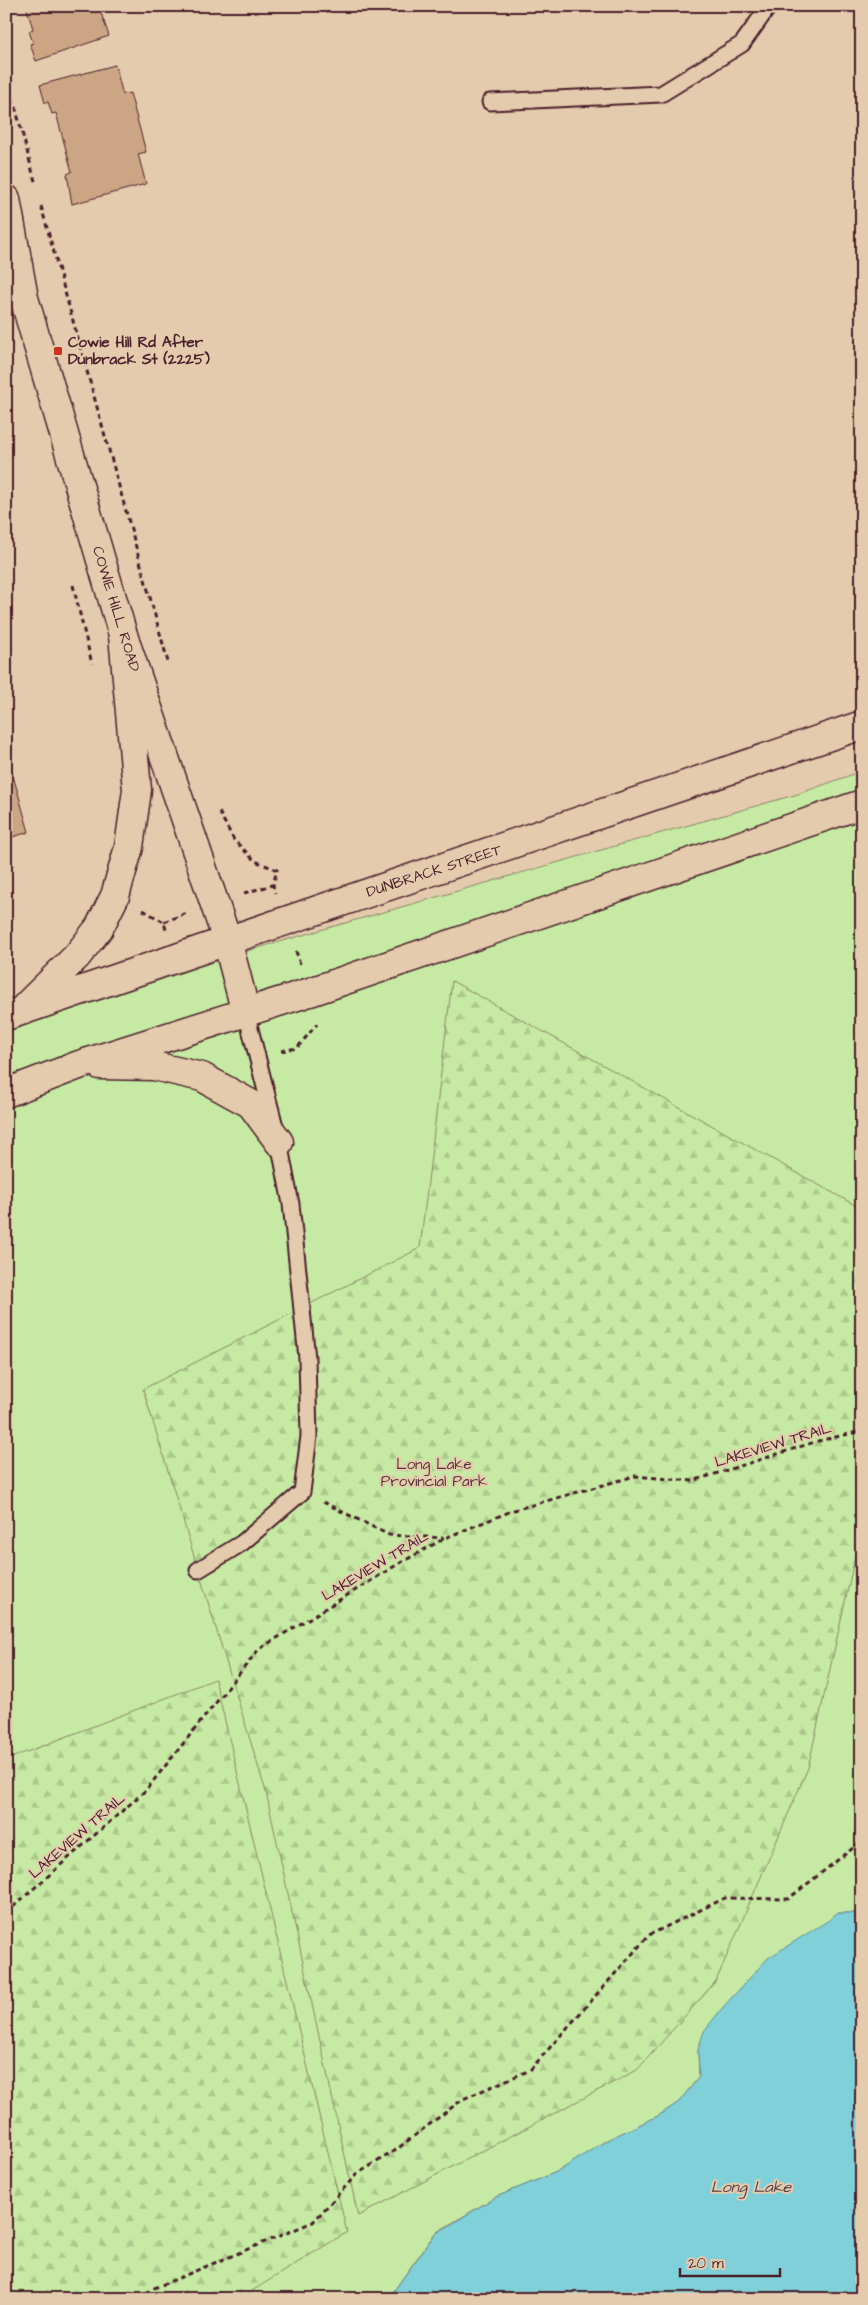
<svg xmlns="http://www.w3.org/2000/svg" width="868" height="2305" font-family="'Architects Daughter',sans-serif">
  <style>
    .green { fill: #c6eaa3; stroke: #888467 }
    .forest { fill: url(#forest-firs); stroke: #888467 }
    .water { fill: #7fd0d8; stroke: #6a8993 }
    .building { fill: #cca585; stroke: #4a1f2b }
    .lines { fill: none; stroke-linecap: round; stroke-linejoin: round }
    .service-casing { stroke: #4a1f2b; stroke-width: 19 }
    .tertiary-casing { stroke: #4a1f2b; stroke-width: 31 }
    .secondary-casing { stroke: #4a1f2b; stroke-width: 31 }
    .path { stroke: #4a1f2b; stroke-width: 3; stroke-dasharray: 5 4; stroke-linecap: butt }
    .service { stroke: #e5cbad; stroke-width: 15 }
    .tertiary { stroke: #e5cbad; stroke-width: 28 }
    .secondary { stroke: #e5cbad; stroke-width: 28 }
    .poi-dot { fill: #c8321e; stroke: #e5cbad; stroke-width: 2 }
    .labels { text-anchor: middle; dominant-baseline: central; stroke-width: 4; stroke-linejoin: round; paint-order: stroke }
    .poi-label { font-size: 15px; font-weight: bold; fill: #4a1f2b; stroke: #e5cbad; text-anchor: start }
    .street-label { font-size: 15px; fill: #4a1f2b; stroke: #e5cbad }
    .park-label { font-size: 15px; fill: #563337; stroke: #e5cbad }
    .water-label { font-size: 16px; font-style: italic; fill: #523a45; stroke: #e5cbad }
  </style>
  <defs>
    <pattern id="forest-firs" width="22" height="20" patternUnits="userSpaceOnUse" patternTransform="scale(1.25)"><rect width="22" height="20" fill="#c6eaa3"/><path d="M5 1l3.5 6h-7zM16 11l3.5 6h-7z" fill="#acc88c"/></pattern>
  </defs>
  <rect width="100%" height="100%" fill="#e5cbad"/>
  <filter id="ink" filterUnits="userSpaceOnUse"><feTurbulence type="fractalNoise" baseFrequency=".02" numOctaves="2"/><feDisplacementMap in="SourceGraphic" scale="10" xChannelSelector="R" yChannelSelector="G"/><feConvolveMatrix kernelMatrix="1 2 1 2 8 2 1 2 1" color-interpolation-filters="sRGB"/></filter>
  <g filter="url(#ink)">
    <path class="green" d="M 862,771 L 862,1916 L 853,1913 L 837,1913 L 698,2050 L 699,2077 L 679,2102 L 658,2116 L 607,2140 L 559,2171 L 496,2197 L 435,2233 L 388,2299 L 6,2299 L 6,1032 L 240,953 L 798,794 Z"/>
    <path class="forest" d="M 452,981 L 862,1209 L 862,1525 L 808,1768 L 716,1981 L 637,2070 L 358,2216 L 266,1792 L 143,1389 L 420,1248 Z
      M 215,1679 L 347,2232 L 239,2299 L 6,2299 L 6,1760 Z"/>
    <path class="water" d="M 837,1913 L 853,1913 L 862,1916 L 862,2299 L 388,2299 L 435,2234 L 496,2197 L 559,2171 L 607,2140 L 658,2116 L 679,2102 L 699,2077 L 698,2050 L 704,2031 L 724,2006 L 768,1958 L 829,1920 Z"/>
    <path class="building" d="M 26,6 L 102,6 L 99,7 L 109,36 L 36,61 L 30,44 L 33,43 L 29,31 L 33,29 Z
      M 115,65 L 123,95 L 130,93 L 146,152 L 138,154 L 146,184 L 72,204 L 67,174 L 72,172 L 56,113 L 52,114 L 48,102 L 45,103 L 40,85 Z
      M 6,751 L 29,832 L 6,839 Z"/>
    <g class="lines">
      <defs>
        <path id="service" d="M 490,102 L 661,94 L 742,44 L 769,6
          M 198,1570 L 242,1543 L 302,1492 L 309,1436 L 307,1358 L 291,1204 L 279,1142 L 246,1013"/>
        <path id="tertiary" d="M 6,199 L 24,298 L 123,635 L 227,940 L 246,1013"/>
        <path id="secondary" d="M 27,1005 L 77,956 L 99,928 L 115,896 L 129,847 L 137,790 L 123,635
          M 6,1016 L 862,725
          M 100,1065 L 154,1066 L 202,1077 L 251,1104 L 279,1142
          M 6,1093 L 79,1065 L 310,992 L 862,804"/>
      </defs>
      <use href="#service" class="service-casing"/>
      <use href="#tertiary" class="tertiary-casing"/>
      <use href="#secondary" class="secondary-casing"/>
      <path class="path" d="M 6,72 L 36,185
        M 41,206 L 168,662
        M 73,585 L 92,664
        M 219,812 L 234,840 L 255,861 L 277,870 L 273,885 L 275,893
        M 244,893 L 273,885
        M 143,910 L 164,922 L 166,930
        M 164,922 L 187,913
        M 296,951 L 300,964
        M 281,1051 L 297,1048 L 317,1024
        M 323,1502 L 389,1535 L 444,1538
        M 6,1913 L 146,1790 L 259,1649 L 395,1566 L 445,1538 L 514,1510 L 635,1476 L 693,1481 L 818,1441 L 862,1431
        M 139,2299 L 152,2289 L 313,2222 L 357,2174 L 393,2152 L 463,2099 L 530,2070 L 649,1935 L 725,1898 L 788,1899 L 862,1841"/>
      <use href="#service" class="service"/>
      <use href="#tertiary" class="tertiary"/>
      <use href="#secondary" class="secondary"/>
    </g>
  </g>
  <rect class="poi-dot" x="53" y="346" width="10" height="10" rx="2.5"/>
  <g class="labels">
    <g class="poi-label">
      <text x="68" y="342">Cowie Hill Rd After<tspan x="68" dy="17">Dunbrack St (2225)</tspan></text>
    </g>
    <g class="street-label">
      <text transform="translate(116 609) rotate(73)">COWIE HILL ROAD</text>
      <text transform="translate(434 871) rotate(-18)">DUNBRACK STREET</text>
      <text transform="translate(773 1445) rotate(-17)">LAKEVIEW TRAIL</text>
      <text transform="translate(375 1566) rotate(-31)">LAKEVIEW TRAIL</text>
      <text transform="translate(77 1836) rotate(-41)">LAKEVIEW TRAIL</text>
    </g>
    <g class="park-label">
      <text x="434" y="1464">Long Lake<tspan x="434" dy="17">Provincial Park</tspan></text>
    </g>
    <g class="water-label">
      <text x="751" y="2187">Long Lake</text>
    </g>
  </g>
  <rect width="868" height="2305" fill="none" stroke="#e5cbad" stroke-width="25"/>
  <rect x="12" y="12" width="843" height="2280" fill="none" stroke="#4a1f2b" stroke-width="2" filter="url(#ink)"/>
  <path d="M680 2268v8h100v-8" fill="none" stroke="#4a1f2b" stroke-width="2.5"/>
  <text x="688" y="2268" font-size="15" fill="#4a1f2b" stroke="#e5cbad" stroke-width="4" paint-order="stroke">20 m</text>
</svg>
